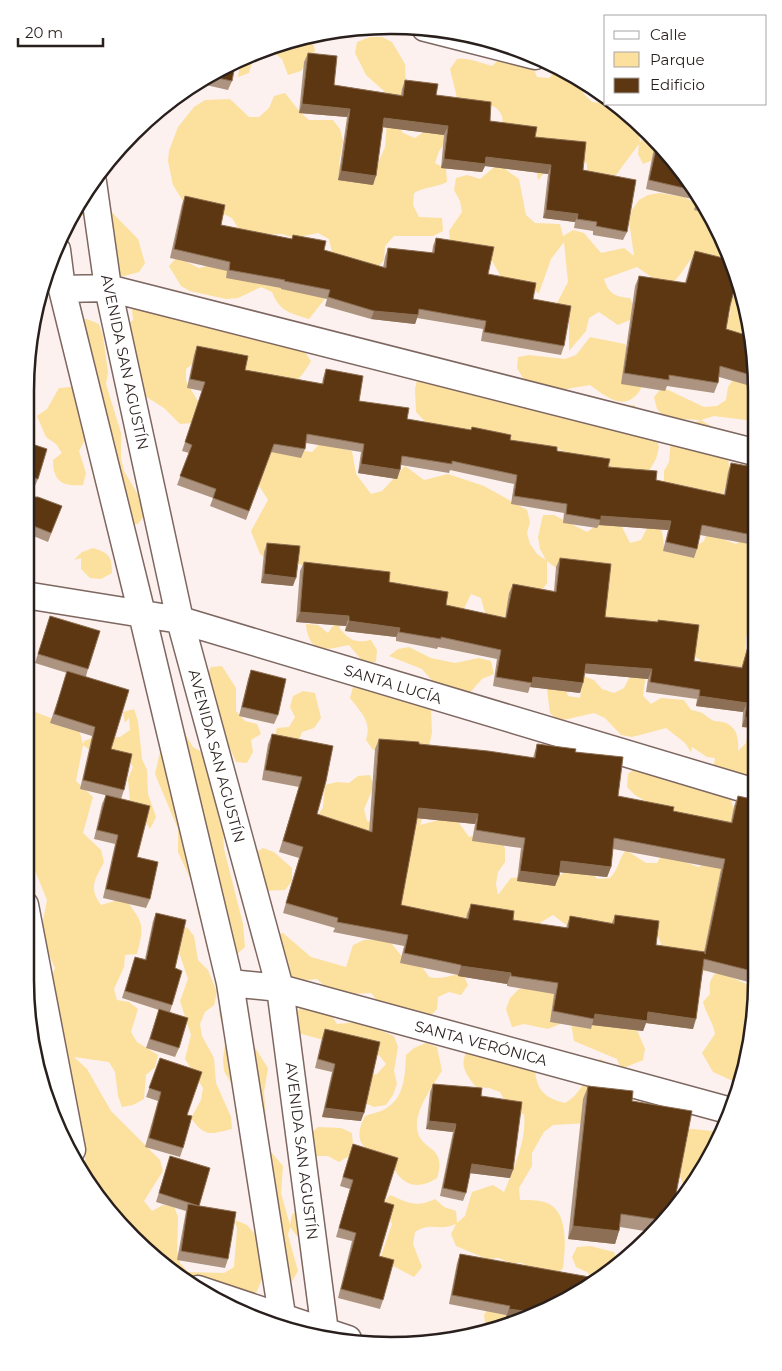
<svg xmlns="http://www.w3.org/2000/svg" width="782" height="1371" font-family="Montserrat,sans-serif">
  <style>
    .green { fill: #fce09e }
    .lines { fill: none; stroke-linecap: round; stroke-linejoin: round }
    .street-casing { stroke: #7e6761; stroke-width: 29 }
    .street { stroke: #fff; stroke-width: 26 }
    .wall { fill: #ac9480; fill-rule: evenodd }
    .shaded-wall { fill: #8c6f54 }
    .building { fill: #5c3712; stroke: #8c6f54; fill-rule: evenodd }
    .labels { text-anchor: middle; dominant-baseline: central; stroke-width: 5; stroke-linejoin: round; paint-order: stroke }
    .street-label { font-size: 15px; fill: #291f1c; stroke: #fff }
    .rim { fill: none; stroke: #291f1c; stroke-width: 2.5 }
  </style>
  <rect width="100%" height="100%" fill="#fcf1ee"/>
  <path class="green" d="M 311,35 L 315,51 L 301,71 L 288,75 L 282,59 L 273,52 C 257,54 253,57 249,73 L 238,77 L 241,58 L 297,37 Z
    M 370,37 L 382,37 L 392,42 L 405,64 L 406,88 L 396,124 L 403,133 L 415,138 L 433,125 L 444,129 L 447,141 L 439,151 L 435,163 L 446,169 L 447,182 C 435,188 426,186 414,193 L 413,205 L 419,217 L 442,218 L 443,231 L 433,236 L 394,236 L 385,246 L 384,260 L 377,269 L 334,278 L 324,300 L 309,319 C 290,313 280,312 272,292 L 261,287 L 238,298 L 226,299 L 190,291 L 181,286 L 169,266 L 177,257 L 199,268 L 212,265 L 334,261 L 329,239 L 318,233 L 294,238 L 282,234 L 247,235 L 238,228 L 232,218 L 221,213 L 186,206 L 173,185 L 168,161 L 169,151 L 178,127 L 194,107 L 205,100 L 230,99 L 249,117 L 259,117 L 269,108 L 274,96 L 285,93 L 300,112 L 309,120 L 333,120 L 340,129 L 343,141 L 339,164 L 345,175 L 376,168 L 385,147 L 387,123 L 393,99 L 366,75 L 355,53 L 357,42 Z
    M 508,51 L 528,55 L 537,77 L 549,78 L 559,67 L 577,76 L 584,94 L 592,102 L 613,104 L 637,122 L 640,142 L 645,133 L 646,129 L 667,154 L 643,164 L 638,154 L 639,144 L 616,175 L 604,177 L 587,176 L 587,164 L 579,156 L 546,171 L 538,180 L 533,146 L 502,128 C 502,125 503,119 502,116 C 495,99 472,103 458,102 L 450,69 L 457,59 C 471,58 479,63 492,66 Z
    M 498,164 L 519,179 L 526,215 L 535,223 L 560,224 L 563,236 L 573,230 L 584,233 L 601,253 L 624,248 L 634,256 L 629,221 L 632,210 L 639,200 L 648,195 L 660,193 L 684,197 L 695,203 L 707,225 L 717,233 L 735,267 L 697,252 C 685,264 681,279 666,287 L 637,267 L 604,279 C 608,293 615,297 630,298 L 635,309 L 630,320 L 618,325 L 599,312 L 589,318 L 586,331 L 569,351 L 569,322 L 560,315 L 557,303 L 568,282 L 564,242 L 551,259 L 539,293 L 501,277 L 490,257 L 450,241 L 449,231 L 462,212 L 460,201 L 454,190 L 456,178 L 467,175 L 480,179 Z
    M 88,188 L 138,239 L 145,263 L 139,272 L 117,278 L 87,218 L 77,213 L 72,214 Z
    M 741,288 L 754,344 L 754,350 L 723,333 L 731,311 L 724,303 L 739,292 Z
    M 140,299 L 216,325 L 226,331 L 250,329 L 304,351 L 311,361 C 296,386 294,384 266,390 L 206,354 L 186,369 L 186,381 L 199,403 L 192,423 L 180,424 L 164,408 L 145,396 L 115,335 L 133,320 L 132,309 Z
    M 87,319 L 99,324 L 103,336 L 108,372 L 106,384 L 121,433 L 121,458 L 124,471 L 143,503 L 145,515 L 138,524 L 127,525 L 95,434 L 85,440 L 79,451 L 86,473 L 83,485 C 62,487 53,481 53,460 L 62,453 L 56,444 L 46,437 L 37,416 L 47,409 L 59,388 L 71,387 L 79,398 L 75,321 Z
    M 590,337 L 625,344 C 631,353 639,364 643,375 C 645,381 642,388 638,393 C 623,412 604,395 590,385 L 555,391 L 532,386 L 523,378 L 517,368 L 518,357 L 529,355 L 565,359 L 576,355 Z
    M 420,367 L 622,407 L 634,405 L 652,423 L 659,447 L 656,459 L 619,521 L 630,543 L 641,540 L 647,528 L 657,522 L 662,532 L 664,545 L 673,553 L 685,554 L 704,541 L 708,530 L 664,484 L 664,471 L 669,462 L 671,439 L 680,430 L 700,420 L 665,418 L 657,409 L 654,397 L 662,387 L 704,407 L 717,406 L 726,400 L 728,387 L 735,377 L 754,388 L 754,421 L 714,416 L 701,420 L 711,426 L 728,459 L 730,471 L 716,518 L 717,530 L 725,540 L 736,544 L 746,537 L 755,525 L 755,612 C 741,635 746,660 749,684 L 727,672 L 703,662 L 688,652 L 606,631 L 599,611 C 610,598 610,593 601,579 L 556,568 L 547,561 L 547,583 L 540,593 L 512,593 L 501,627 L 490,631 L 481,598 L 471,594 L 460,617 L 325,578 L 294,561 L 270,561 L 260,554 L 251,531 L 268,500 L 250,471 C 265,442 285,449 312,452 L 320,443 L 352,451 L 356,474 L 371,494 L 382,491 L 405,466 L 424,480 L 448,474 L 484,486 L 527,510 L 530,522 L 527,533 L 530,544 L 537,554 L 546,560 L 540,549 L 538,537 L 543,515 L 554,515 L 587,532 L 607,519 L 567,464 L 567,453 L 556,448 L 431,428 L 416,412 L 415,389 Z
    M 93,548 C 109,553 112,556 112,573 L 101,579 L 90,578 L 81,569 L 81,558 L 74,560 L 82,552 Z
    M 339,617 L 340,629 C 351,641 355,643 371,640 L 377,650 L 376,662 L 364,663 L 349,645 C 326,650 309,655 306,624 L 318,625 L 328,633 Z
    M 409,647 L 431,658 L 455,663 L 479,658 L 491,661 L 494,674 L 482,679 L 466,697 L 442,692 L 422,669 L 389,656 L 398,649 Z
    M 222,666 L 236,688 L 236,711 L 245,721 L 257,724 L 261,734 L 251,740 L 253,752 L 247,763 L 236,762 L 204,689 L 205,678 L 211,667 Z
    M 635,667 L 646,672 L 643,696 L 651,704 L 661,698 L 684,700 L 691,710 C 706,713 701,713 712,720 C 715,722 719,721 723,722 C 737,726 739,738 738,751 L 746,743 L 748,730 L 755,727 L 756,808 L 713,770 L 715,758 L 707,757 L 692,747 L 691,752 L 685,743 L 666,728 L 632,737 L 621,735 L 605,718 L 594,713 L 559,721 L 550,713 L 547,690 L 553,681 L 564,685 L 568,696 L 580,698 L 583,676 L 594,680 L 602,689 L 614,693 L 624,688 Z
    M 363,681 L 431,708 L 432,733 L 429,746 L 393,745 L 373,750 L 366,740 C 372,721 361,713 350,698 L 353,687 Z
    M 303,691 L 315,693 L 321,718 L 314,728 L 302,732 L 298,743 L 274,739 L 277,728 L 289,727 L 295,717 L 290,707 L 293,696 Z
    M 25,708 L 61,722 L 73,723 L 80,733 L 83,744 L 84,741 L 95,737 L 120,737 L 130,730 L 129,718 L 125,723 L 123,712 L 134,709 L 138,721 L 142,759 L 147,770 L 148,794 L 156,817 L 150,829 L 144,819 L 130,802 L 128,779 L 133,767 L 127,758 L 93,752 L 83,745 L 76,781 L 93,797 L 83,833 L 101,850 L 104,862 C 95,880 88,887 101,905 L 125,898 C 143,924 145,923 137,954 L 125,955 L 124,967 L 114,989 L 117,1000 L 129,1002 L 138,1009 L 131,1032 L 137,1042 L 158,1055 L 155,1067 L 146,1075 L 144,1099 L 133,1105 L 122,1107 L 118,1096 L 115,1072 L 109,1062 L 74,1057 L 87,1069 L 111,1111 L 160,1160 L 163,1171 L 144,1201 L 152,1211 L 163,1205 L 174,1206 L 178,1217 L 177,1251 L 180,1263 L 188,1272 L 224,1273 L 234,1267 L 237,1229 L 235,1220 L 247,1225 L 254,1233 L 268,1265 L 254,1298 L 187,1284 L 100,1203 L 81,1167 L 84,1165 L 86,1153 L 60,1043 L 64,1031 L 61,1019 L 48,1000 L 47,989 L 55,968 L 40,936 L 47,900 L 34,868 L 29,845 L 25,839 Z
    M 180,726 L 193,747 L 205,754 L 222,812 L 224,849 L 243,924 L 245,947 L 236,955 L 207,936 L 198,913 L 193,885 L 178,852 L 178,829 L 155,774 L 160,752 L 158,741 L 161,729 Z
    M 637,767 L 723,789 L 731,799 L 734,811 L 726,849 L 635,795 L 627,787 L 628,774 Z
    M 370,775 L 374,786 L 364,809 L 367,821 L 378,825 L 424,814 L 420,825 L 454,816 L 469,837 L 491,829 L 502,837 L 505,849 L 505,862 L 498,872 L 496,884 L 498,895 L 511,878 L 523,877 L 546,885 L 565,872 L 588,872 L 598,879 L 610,878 C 619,869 618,860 626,850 L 646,863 L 657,863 L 663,853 L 698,867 L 708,863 L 719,864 L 723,876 L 715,961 L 709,971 L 697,972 L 661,955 L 661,944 L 657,933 L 590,943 L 553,915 L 533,927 L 482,919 L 446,920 L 402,912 L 400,876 L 312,826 L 323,807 L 325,785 L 337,782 L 349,783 L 358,776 Z
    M 263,848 L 274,852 L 292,868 L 292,881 L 285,890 L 261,891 L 253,854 Z
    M 187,927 L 194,936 L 198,960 L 208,970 L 217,992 L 214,1005 L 205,1012 L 200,1024 L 202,1036 L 214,1058 L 216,1083 L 231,1117 L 232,1129 C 211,1134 205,1138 191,1118 L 201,1100 L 203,1088 L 185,1059 L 191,1035 L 180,1001 L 188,979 L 177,946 L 177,934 Z
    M 283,933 L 311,957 L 346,967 L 353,945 L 364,940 L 388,939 L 403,958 L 415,956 L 429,977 C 442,980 449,975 463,974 L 468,985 L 461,995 L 449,992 L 438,997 L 437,1009 L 421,1026 L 378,1002 L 371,993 L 334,995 L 317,979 L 280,983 L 273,934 Z
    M 726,966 L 731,977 L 753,987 L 756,1000 L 743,1033 L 748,1048 L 740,1086 L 735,1082 L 713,1072 L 702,1053 L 715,1034 C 713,1022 706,1014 703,1002 L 710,994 C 708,979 713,973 726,966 Z
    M 559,974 L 560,1024 L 548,1029 L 524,1024 L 512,1027 L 506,1009 L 510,998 L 519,989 L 542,987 Z
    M 228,995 L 239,999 L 254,1046 L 268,1068 L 264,1092 L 266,1118 L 256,1126 L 224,1071 L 223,1059 L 226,1036 L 219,1014 L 219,1001 Z
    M 303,1003 L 324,1003 L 337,1024 L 360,1022 L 394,1036 L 398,1047 L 394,1071 L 397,1084 L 393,1095 L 386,1105 L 374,1107 L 347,1095 L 354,1076 L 377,1074 L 386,1064 L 379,1055 L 298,1033 L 291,1023 Z
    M 570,1018 L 634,1023 L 645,1049 L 643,1060 L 621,1069 L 588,1123 L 553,1125 L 544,1132 L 532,1153 L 532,1166 L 519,1188 L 520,1200 C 528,1200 537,1200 544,1202 C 570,1209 565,1249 563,1268 L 554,1277 L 542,1276 L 522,1263 L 510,1263 L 499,1258 L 487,1259 L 456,1246 L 451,1234 L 456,1224 C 439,1232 432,1221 415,1232 L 413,1244 L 422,1267 L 414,1277 L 380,1259 L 392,1224 L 383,1204 L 390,1195 C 409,1203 415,1208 435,1199 L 444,1207 L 456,1211 L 457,1223 L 465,1216 L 472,1192 L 493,1185 L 504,1192 C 514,1168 527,1140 524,1114 L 511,1113 L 500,1092 L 489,1088 L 476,1087 C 464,1072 458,1063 470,1046 L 535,1070 C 537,1091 545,1098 565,1103 C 579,1095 586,1081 590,1066 L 600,1059 L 621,1069 L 617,1059 L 574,1041 Z
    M 426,1043 L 437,1047 L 442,1071 C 433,1085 415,1110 417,1128 C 419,1152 448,1144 437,1178 C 425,1186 410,1189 399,1176 C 394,1171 392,1161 386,1157 C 381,1154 374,1153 368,1149 C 355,1142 359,1127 365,1116 C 373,1113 382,1112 388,1107 C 405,1096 405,1073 406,1055 L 414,1048 Z
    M 318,1127 L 341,1128 L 352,1133 L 353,1145 L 349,1156 L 339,1162 L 328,1156 L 315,1156 L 308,1136 Z
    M 673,1127 L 722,1132 L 708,1163 L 685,1191 L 672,1152 Z
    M 260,1139 L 283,1166 L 281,1193 L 290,1225 L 292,1215 L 300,1207 L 307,1242 L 297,1236 L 290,1227 L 288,1235 L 298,1271 L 292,1281 L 280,1284 Z
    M 590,1246 L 614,1252 L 617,1265 L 594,1279 L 587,1272 L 576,1267 L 572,1257 L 577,1247 Z
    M 490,1305 L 501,1305 L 519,1321 L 486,1329 L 484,1315 Z"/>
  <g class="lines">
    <defs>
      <path id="street" d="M 425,28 L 535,56
        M 93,182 L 108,288 L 180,620 L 280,988 L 325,1332
        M 57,250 L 62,289 L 142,614 L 230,983 L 282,1315
        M 62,289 L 108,288 L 754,452
        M 25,595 L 180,620 L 755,792
        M 25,905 L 72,1150
        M 230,983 L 280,988 L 731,1111
        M 198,1289 L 348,1339"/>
    </defs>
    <use href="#street" class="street-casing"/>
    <use href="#street" class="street"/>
  </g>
  <path class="wall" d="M 308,53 L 334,85 L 401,95 L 402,89 L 405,80 L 490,121 L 535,137 L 583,170 L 627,232 L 623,240 L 593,235 L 593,231 L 574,228 L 575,222 L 543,218 L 548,174 L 485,166 L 482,172 L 441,168 L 444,135 L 383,127 L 373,185 L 338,180 L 347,117 L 299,113 L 304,62 Z
    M 229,63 L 232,81 L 228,90 L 197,83 Z
    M 657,144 L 695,188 L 709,214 L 694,210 L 697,200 L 646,189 L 653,153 Z
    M 185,196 L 221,225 L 292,239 L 293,235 L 324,250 L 383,268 L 385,257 L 388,248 L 432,253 L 433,246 L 436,238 L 488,274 L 533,299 L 564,346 L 561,355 L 481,341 L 483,329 L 417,318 L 415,324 L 371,319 L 325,306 L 327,299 L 281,289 L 281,288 L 226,278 L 227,271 L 170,258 L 182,204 Z
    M 695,251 L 730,306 L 726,329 L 754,344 L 754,387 L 719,377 L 718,383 L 714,393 L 667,386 L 665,391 L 621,384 L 635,286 L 639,276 L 685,283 L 691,261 Z
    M 197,346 L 245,370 L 322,384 L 323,378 L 326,369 L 359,401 L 407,419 L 471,430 L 472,427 L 510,440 L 557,451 L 656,480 L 724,495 L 728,472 L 731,463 L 752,535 L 749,544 L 700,535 L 697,549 L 694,558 L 663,551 L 668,530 L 599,525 L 597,528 L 563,523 L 564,513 L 511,504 L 514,484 L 450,470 L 449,473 L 401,465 L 400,470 L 397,479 L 358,473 L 361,452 L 306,443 L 305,449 L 301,458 L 271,452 L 246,520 L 210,506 L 213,498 L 177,485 L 189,453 L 182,451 L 202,391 L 187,388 L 194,355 Z
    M 26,442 L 38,479 L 34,488 L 26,485 Z
    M 26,505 L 62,506 L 48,542 L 26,533 Z
    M 267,543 L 293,586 L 261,583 L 264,552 Z
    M 560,558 L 605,617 L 658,622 L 658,620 L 694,661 L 742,667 L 755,619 L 755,728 L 742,727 L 743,712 L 696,706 L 697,699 L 646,692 L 648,679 L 584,673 L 580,693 L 530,687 L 528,693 L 493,686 L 497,659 L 438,647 L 437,649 L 396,641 L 396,637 L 345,631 L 346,626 L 296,622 L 300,571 L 304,562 L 389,582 L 446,605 L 505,618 L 509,593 L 513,584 L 554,591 L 556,567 Z
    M 50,616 L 88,669 L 86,676 L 124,790 L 121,799 L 80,789 L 92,736 L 50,723 L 67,673 L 35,663 Z
    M 251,670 L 278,715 L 274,724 L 239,716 L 248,679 Z
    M 272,734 L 333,746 L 317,814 L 369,832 L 375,749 L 379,739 L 419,744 L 533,758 L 537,744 L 575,752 L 618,796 L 673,811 L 731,822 L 734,806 L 738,796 L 756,800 L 756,984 L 703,970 L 693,1029 L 646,1023 L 643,1031 L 592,1025 L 591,1029 L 550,1022 L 554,994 L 507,986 L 507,984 L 458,976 L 458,975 L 400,963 L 404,946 L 333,932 L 335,928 L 283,913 L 299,858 L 279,852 L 299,787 L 262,780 L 268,744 ZM 417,818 L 475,824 L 472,841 L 521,848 L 517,881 L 555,886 L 559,872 L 607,877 L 611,867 L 613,849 L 721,869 L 704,952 L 656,945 L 615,915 L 612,923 L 570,916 L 566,928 L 513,920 L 471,904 L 467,914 L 466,919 L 401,905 Z
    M 106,795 L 150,899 L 146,908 L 103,898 L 115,844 L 94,839 L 102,804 Z
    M 156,913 L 175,968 L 172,1005 L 170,1012 L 179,1048 L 175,1057 L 146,1048 L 159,1010 L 122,998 L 135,957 L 145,959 L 153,921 Z
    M 325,1029 L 361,1121 L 322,1117 L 332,1072 L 315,1068 L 322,1038 Z
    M 160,1058 L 183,1148 L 180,1157 L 145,1147 L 158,1101 L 146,1097 Z
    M 433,1084 L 481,1096 L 510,1178 L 470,1173 L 466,1193 L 463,1201 L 440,1196 L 453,1132 L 426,1129 L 430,1092 Z
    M 588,1086 L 632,1101 L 674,1204 L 651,1232 L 620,1227 L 615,1244 L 568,1239 L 583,1099 Z
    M 353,1144 L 384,1202 L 379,1256 L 383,1300 L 380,1309 L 338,1298 L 352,1241 L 336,1237 L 350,1189 L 340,1186 Z
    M 170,1156 L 199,1206 L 228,1259 L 225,1268 L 177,1260 L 186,1211 L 156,1202 Z
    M 460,1254 L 595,1278 L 506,1318 L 506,1315 L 449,1304 L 457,1263 Z"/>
  <path class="shaded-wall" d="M 302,104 L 350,109 L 347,117 L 299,113 Z
    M 384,118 L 448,126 L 444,135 L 381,127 Z
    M 486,157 L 551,165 L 548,174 L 485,166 L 482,172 L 441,168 L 444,159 Z
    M 341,171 L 376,176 L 373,185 L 338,180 Z
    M 546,210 L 578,214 L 575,222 L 543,218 Z
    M 374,311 L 418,315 L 415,324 L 371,319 Z
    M 361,464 L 400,470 L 397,479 L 358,473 Z
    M 601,516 L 671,521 L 668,530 L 599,525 Z
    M 264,574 L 296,578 L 293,586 L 261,583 Z
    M 300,612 L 349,616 L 346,626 L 296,622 Z
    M 349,621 L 400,628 L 396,637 L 345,631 Z
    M 586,664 L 652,669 L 648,679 L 582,673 Z
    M 533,677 L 583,683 L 580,693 L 530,687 Z
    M 699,696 L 747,703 L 743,712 L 696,706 Z
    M 745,717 L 755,718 L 755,728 L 742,727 Z
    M 419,808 L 478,814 L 475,824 L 415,818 Z
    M 561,861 L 611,867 L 607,877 L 557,872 Z
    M 520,871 L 559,876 L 555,886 L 517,881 Z
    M 461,966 L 511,973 L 507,984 L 458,976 Z
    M 648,1012 L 696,1019 L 693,1029 L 646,1023 L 643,1031 L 592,1025 L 595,1014 Z
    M 325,1108 L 364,1113 L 361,1121 L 322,1117 Z
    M 429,1121 L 456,1124 L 453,1132 L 426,1129 Z
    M 472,1164 L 513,1170 L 510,1178 L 469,1173 Z
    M 573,1226 L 619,1231 L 615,1244 L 568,1239 Z
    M 509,1309 L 539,1313 L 531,1318 L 522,1320 L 506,1318 Z"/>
  <path class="building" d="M 308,53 L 337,56 L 334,85 L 403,96 L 405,80 L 438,84 L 436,95 L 491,102 L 490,121 L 537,127 L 535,137 L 586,142 L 583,170 L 636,180 L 627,232 L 596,226 L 597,222 L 577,219 L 578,214 L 546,210 L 551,165 L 486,157 L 485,164 L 444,159 L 448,126 L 384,118 L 376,176 L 341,171 L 350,109 L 302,104 Z
    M 236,60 L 232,81 L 208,76 L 229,63 Z
    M 657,144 L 660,145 L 695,188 L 697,191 L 649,180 Z
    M 699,195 L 703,203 L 697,202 Z
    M 185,196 L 225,205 L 221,225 L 292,239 L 293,235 L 326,241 L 324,250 L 386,268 L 388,248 L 434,253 L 436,238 L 494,247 L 488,274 L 536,283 L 533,299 L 571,306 L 564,346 L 484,332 L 486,321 L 419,309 L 418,315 L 374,311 L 328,297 L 330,290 L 284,281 L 285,280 L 229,270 L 230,262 L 174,249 Z
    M 695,251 L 731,260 L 737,273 L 738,275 L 730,306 L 726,329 L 752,337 L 754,344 L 754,376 L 720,366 L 718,383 L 669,375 L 669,380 L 624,373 L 639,276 L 686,283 Z
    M 30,344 L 32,345 L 28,356 Z
    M 197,346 L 248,356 L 245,370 L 323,384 L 326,369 L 363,376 L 359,401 L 409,408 L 407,419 L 471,430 L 472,427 L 511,435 L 510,440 L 557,447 L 557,451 L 610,459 L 608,467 L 657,471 L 656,480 L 725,495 L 731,463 L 754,467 L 755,522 L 752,535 L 702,525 L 697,549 L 666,542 L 671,521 L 601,516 L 601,520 L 566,514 L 567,504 L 514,496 L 517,475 L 452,461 L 452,464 L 402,456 L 400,470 L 361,464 L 364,444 L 307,434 L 305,449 L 274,444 L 249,511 L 213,498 L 216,489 L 180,476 L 192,445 L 185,442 L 205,382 L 190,379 Z
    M 26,442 L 47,449 L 38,479 L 26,475 Z
    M 29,497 L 38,497 L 62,506 L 51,533 L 26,523 L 26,505 Z
    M 267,543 L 300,546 L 296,578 L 264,574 Z
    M 560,558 L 611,564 L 605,617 L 658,622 L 658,620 L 699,625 L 694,661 L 742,668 L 755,622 L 755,718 L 745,717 L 747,703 L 699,696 L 700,690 L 650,682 L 652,669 L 586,664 L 583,683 L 533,677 L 532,683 L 496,677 L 501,650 L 441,637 L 441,639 L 399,632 L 400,628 L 349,621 L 349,616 L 300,612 L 304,562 L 390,572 L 389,582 L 448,592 L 446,605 L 506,618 L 513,584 L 556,592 Z
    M 50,616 L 100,631 L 88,669 L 38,654 Z
    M 251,670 L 286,679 L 278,715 L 242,707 Z
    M 67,671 L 129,690 L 111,749 L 132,754 L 124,790 L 83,780 L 95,727 L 54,714 Z
    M 272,734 L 333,746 L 326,781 L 317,814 L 372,832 L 379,739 L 419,742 L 419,744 L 488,751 L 535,758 L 537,744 L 576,749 L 575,752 L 623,757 L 618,796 L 674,807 L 673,811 L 732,823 L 738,796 L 756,800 L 756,972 L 704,959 L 696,1019 L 648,1012 L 647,1021 L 595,1014 L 594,1019 L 553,1011 L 558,983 L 511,976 L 511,973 L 461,966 L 461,965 L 404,953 L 408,935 L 337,922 L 338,918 L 286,903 L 303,847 L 283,841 L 302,777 L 265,770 ZM 419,808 L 478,814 L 476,830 L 525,838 L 520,871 L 559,876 L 561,861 L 611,867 L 614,838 L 725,859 L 705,954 L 705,952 L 656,945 L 659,921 L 615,915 L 614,924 L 570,916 L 568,928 L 513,920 L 514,911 L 471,904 L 468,919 L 401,905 Z
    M 106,795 L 150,806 L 137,857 L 158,862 L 150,899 L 106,889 L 118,835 L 97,830 Z
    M 156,913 L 186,920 L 175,968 L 182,971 L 172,1005 L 125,991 L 135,957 L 146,960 Z
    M 159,1009 L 188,1018 L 179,1048 L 150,1039 Z
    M 325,1029 L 380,1042 L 364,1113 L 325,1108 L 335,1064 L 318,1059 Z
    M 160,1058 L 202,1072 L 187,1115 L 192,1116 L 183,1148 L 149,1138 L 161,1092 L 149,1088 Z
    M 433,1084 L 482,1088 L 481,1096 L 522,1102 L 513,1170 L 472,1164 L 466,1193 L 443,1188 L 456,1124 L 429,1121 Z
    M 588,1086 L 633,1091 L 632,1101 L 692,1111 L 674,1204 L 661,1220 L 621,1214 L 619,1231 L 573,1226 Z
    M 353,1144 L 398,1158 L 384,1202 L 394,1205 L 379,1256 L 394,1260 L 383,1300 L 341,1289 L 356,1233 L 339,1228 L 353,1180 L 343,1177 Z
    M 170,1156 L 210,1168 L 199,1206 L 159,1193 Z
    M 188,1204 L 236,1212 L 228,1259 L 181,1251 Z
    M 460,1254 L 595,1278 L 539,1313 L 509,1309 L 510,1306 L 452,1295 Z"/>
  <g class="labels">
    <g class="street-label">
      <text transform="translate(125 362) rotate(78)">AVENIDA SAN AGUSTÍN</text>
      <text transform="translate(393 684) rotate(17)">SANTA LUCÍA</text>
      <text transform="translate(217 756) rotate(75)">AVENIDA SAN AGUSTÍN</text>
      <text transform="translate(481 1043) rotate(15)">SANTA VERÓNICA</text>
      <text transform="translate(302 1151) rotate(83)">AVENIDA SAN AGUSTÍN</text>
    </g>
  </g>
  <path d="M0 0H782V1371H0ZM391 34H391A357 357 0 0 1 748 391V980A357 357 0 0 1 391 1337H391A357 357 0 0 1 34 980V391A357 357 0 0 1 391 34Z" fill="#fff" fill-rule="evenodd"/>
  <path class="rim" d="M391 34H391A357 357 0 0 1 748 391V980A357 357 0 0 1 391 1337H391A357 357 0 0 1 34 980V391A357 357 0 0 1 391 34Z"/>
  <rect x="604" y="15" width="162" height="90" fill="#ffffff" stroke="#a9a5a4"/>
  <rect x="614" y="31" width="25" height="8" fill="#ffffff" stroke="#a9a5a4"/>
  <text x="650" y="40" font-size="15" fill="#291f1c">Calle</text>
  <rect x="614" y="52" width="25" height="15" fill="#fce09e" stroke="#a9a5a4"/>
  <text x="650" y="65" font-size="15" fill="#291f1c">Parque</text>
  <rect x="614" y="78" width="25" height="15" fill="#5c3712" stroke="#a9a5a4"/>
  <text x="650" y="90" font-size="15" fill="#291f1c">Edificio</text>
  <path d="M18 38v8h85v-8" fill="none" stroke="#291f1c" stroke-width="2.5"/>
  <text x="25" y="38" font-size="15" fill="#291f1c" stroke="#ffffff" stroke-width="4" paint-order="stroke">20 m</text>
</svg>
